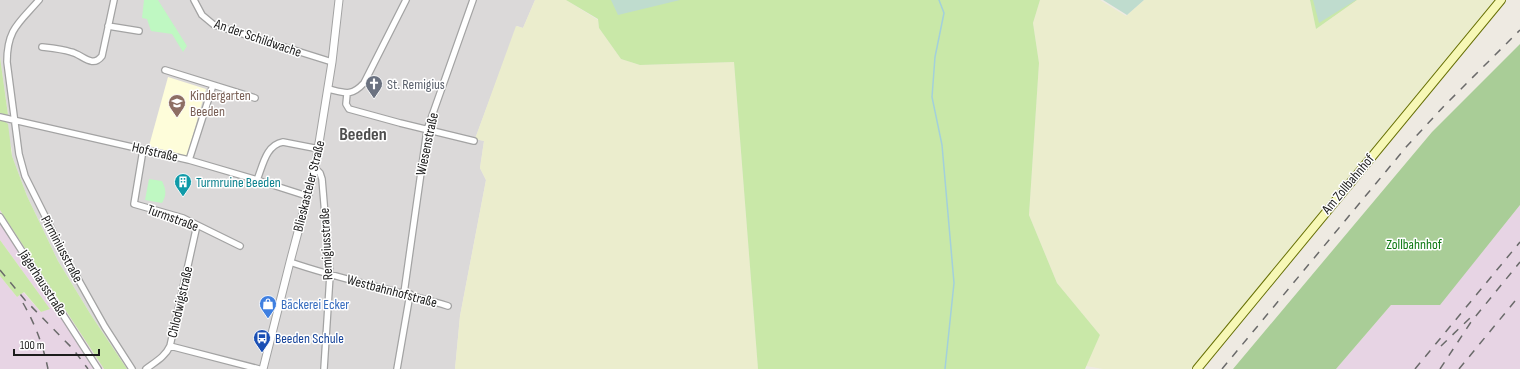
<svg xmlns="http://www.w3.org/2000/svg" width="1520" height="369" font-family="'Sofia Sans Condensed',sans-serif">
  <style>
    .residential { fill: #dbd9d9 }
    .industrial { fill: #e7d4e4 }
    .education { fill: #fefdda }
    .farmland { fill: #ebedcd }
    .grass { fill: #c9e8a8 }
    .forest { fill: #a9cd97 }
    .wetland { fill: #bfdcce }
    .park { fill: #bff8c2 }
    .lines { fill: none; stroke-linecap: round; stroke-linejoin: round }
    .stream { stroke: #a3d0db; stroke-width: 1.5 }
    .minor-casing { stroke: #a3a3a3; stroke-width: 8 }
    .tertiary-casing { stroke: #a3a3a3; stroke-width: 9 }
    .secondary-casing { stroke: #687106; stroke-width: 10 }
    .minor { stroke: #fff; stroke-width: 5.5 }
    .tertiary { stroke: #fff; stroke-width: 7 }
    .secondary { stroke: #f7f8b6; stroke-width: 8 }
    .rail { stroke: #6a6a6a; stroke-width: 1.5; stroke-dasharray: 8 8; stroke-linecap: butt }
    .labels { text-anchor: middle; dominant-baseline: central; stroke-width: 3; stroke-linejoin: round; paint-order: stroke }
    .street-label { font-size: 14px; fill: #1c1c1c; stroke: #fff }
    .worship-label { font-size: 14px; fill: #5b616d; stroke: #fff; text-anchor: start }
    .education-label { font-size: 14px; fill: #785e54; stroke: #fff; text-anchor: start }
    .culture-label { font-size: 14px; fill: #0d838f; stroke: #fff; text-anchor: start }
    .park-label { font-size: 14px; fill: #0d7812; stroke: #fff }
    .shop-label { font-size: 14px; fill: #366cbe; stroke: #fff; text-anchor: start }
    .transit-label { font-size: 14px; fill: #164399; stroke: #fff; text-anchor: start }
    .district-label { font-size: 18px; font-weight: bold; fill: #4f4f4f; stroke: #fff }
  </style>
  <rect width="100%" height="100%" fill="#eeeae2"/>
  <path class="residential" d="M 0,0 L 535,0 L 523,28 L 517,26 L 475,139 L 484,141 L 480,168 L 486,180 L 460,316 L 455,369 L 127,369 L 91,315 L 58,261 L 27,196 L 12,156 L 12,150 L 4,121 L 0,121 L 0,113 L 8,114 L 0,57 Z"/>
  <path class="industrial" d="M 1520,205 L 1520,369 L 1336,369 L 1391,305 L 1440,304 Z
    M 0,210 L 23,246 L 104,369 L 0,369 L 0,276 L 17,297 L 23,292 L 41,312 L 49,308 L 0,240 Z"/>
  <path class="education" d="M 168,77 L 206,89 L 187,156 L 149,146 Z"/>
  <path class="farmland" d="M 535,0 L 566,0 L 598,20 L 599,28 L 621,59 L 640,65 L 734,62 L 758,369 L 455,369 L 460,316 L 486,180 L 480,168 L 484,141 L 475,139 L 516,26 L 523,28 Z
    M 1040,0 L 1100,0 L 1126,16 L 1144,0 L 1310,0 L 1316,29 L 1357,0 L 1503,0 L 1326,216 L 1191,369 L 1103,369 L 1086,366 L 1100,335 L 1057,283 L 1029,215 L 1039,63 L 1033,23 Z"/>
  <path class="grass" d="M 566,0 L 1040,0 L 1033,23 L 1039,63 L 1029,215 L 1057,283 L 1100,335 L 1085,369 L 758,369 L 734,62 L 640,65 L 621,59 L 599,28 L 598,19 Z
    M 1310,0 L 1357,0 L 1316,29 Z
    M 0,57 L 8,115 L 0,113 Z
    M 0,121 L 4,121 L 8,124 L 12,156 L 27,196 L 58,261 L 91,315 L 127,369 L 104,369 L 0,210 Z
    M 0,240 L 50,309 L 41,312 L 24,292 L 17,297 L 0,276 Z"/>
  <path class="forest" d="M 1520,44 L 1520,205 L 1440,305 L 1391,305 L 1336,369 L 1233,369 L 1432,132 Z"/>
  <path class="wetland" d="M 611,0 L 680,0 L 618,15 Z
    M 1103,0 L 1144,0 L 1127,15 Z
    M 1313,0 L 1356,0 L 1319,23 Z"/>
  <path class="park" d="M 144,0 L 158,0 L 187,46 L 183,52 L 172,34 L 151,31 L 147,19 L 142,18 Z
    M 149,179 L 162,181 C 166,189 167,195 162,203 L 145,200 Z"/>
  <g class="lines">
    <path class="stream" d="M 939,0 L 944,13 L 935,57 L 932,97 L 942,145 L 954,283 L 945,369"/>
    <defs>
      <path id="minor" d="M 39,0 C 19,23 7,29 7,62 L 19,154 L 25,176 L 64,254 L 105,327 L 132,369
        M 194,0 L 202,15 L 214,25 L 332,62
        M 108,26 L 139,31
        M 42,47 C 51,48 62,49 71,52 C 82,54 92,69 102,56 L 114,0
        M 165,70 L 255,98
        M 328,89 C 345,93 351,97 364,83 L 406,0
        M 347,94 L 346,104 L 349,109 L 400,123 L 474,141
        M 0,117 L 189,160 L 257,180 L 307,196
        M 143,150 L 134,204 L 183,218 L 240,246
        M 189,160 L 213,85
        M 315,168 L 320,173 L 322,179 L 330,275 L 324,369
        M 257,180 C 263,165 266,145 283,142 L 319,149
        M 0,217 L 98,369
        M 290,262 C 342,280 395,290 448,306
        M 404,293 L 427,130 L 473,0
        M 170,346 L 259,369
        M 146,369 C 155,362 165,357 170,346 L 197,225
        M 397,369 L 410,294"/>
      <path id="tertiary" d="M 263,369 L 290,262 L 315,168 L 332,62 L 339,0"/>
      <path id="secondary" d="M 1197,369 L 1501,0"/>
    </defs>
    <use href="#minor" class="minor-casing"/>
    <use href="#tertiary" class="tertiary-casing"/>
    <use href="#secondary" class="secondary-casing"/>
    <use href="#minor" class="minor"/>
    <use href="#tertiary" class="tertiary"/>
    <use href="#secondary" class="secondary"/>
    <path class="rail" d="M 0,270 L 25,300 L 73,349 L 88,369
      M 23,303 C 35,324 43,345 48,369
      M 1441,346 L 1470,318
      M 1222,369 L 1407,146 L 1444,106 L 1520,30
      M 1415,369 L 1520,242
      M 1440,369 L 1471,322 L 1520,262
      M 1459,369 L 1520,295"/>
  </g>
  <defs>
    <symbol id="church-pin" viewBox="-11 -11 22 30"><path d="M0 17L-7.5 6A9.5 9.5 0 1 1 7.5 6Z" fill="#6b7280" stroke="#fff"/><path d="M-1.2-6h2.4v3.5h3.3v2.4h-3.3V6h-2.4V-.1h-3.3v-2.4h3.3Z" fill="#fff"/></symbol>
    <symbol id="school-pin" viewBox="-11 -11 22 30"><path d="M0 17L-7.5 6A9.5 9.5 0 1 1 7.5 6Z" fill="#8d6e63" stroke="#fff"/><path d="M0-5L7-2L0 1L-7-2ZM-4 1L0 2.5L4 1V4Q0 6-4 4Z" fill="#fff"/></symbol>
    <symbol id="building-pin" viewBox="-11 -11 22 30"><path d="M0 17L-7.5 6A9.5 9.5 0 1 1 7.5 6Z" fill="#0f9aa8" stroke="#fff"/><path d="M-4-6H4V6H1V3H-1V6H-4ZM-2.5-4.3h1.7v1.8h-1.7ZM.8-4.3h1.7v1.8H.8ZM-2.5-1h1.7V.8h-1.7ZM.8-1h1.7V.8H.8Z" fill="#fff"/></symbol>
    <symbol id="shop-pin" viewBox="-11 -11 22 30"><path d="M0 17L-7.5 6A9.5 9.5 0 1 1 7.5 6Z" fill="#3f7fe0" stroke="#fff"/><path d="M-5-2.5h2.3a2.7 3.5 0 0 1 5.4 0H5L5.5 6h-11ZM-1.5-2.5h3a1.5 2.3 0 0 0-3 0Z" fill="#fff"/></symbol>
    <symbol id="bus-pin" viewBox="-11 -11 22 30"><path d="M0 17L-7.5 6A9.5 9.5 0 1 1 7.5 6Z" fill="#1a4fb4" stroke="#fff"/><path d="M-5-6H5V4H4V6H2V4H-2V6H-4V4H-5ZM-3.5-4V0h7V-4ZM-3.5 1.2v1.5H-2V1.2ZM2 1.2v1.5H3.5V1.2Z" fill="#fff"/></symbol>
  </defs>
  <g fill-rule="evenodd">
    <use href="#church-pin" x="364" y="74" width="20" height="27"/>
    <use href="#school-pin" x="167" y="93" width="20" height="27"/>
    <use href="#building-pin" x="173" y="172" width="20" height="27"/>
    <use href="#shop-pin" x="258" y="294" width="20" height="27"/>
    <use href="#bus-pin" x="252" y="328" width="20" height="27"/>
  </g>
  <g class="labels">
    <g class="street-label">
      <text transform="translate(258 38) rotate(19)">An der Schildwache</text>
      <text transform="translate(427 144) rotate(-78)">Wiesenstraße</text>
      <text transform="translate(155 152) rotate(13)">Hofstraße</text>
      <text transform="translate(1348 184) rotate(-50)">Am Zollbahnhof</text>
      <text transform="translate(309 186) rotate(-76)">Blieskasteler Straße</text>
      <text transform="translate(173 218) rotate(20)">Turmstraße</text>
      <text transform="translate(326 244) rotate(-93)">Remigiusstraße</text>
      <text transform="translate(62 249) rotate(62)">Pirminiusstraße</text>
      <text transform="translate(43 283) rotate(57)">Jägerhausstraße</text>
      <text transform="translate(392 291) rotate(15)">Westbahnhofstraße</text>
      <text transform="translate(180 302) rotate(-77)">Chlodwigstraße</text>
    </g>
    <g class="worship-label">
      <text x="387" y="84">St. Remigius</text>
    </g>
    <g class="education-label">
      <text x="190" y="95">Kindergarten<tspan x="190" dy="16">Beeden</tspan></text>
    </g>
    <g class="culture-label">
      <text x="196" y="182">Turmruine Beeden</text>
    </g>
    <g class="park-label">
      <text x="1414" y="244">Zollbahnhof</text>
    </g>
    <g class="shop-label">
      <text x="281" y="304">Bäckerei Ecker</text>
    </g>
    <g class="transit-label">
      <text x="275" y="338">Beeden Schule</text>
    </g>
    <g class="district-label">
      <text x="363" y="134">Beeden</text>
    </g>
  </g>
  <path d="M14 349v6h85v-6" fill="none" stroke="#1c1c1c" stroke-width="2"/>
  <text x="20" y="349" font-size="12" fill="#1c1c1c" stroke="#ffffff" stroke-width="3" paint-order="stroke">100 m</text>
</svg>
